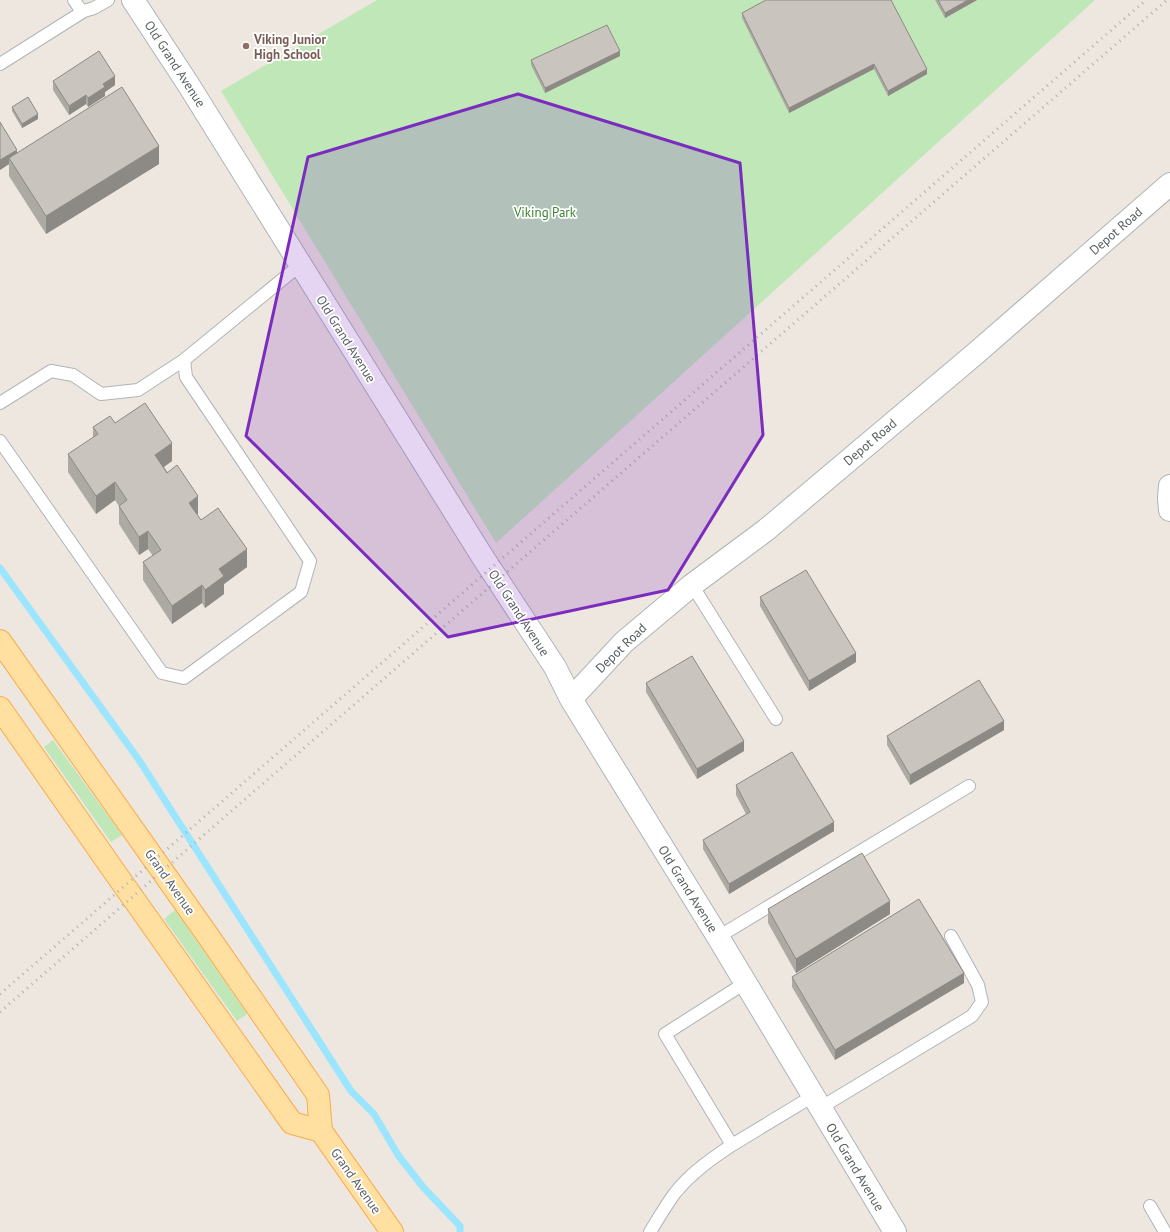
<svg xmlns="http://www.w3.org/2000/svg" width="1170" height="1232" font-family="'PT Sans',sans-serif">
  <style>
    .green { fill: #c0e7b8 }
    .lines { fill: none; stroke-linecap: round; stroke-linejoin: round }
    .stream { stroke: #9ce5ff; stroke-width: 7 }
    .service-casing { stroke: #b0b4b8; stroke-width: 14 }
    .minor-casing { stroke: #b0b4b8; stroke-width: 24 }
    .primary-casing { stroke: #fbaa49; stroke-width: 24 }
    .service { stroke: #fff; stroke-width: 12 }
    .minor { stroke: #fff; stroke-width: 22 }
    .primary { stroke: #ffe0a1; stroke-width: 22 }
    .rail { stroke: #afb0b1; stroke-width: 3; stroke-dasharray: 1 5; stroke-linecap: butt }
    .wall { fill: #ada9a3 }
    .shaded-wall { fill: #8d8985 }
    .building { fill: #c9c4be; stroke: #8d8985 }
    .marked { fill: #7b2cbf; fill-opacity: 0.2; stroke: #7b2cbf; stroke-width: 3; stroke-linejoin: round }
    .education-dot { fill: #8d6e63; stroke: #fff; stroke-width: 1.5 }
    .labels { text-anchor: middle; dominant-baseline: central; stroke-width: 3.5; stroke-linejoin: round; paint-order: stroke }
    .education-label { font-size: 13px; font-weight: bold; fill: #785e54; stroke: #fff; text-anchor: start }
    .street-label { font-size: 13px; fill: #585e61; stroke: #fff }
    .park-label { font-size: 13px; fill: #38832e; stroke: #fff }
  </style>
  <rect width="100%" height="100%" fill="#ede7df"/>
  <path class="green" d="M 377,0 L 1095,0 L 496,543 L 221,91 Z
    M 53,740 L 122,835 L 111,842 L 44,747 Z
    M 175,910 L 247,1014 L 237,1021 L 164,919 Z"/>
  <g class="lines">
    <path class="stream" d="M 0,568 L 139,760 L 351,1091 L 374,1114 L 398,1155 L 423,1187 L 460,1226 L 460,1232"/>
    <defs>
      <path id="service" d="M 74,0 L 80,9 L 84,11 L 94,8 L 108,0
        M 0,64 L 84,11
        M 0,403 L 51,371 L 73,375 L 101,394 L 138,390 L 184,360 L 300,265
        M 0,441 L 162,673 L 184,678 L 301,592 L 310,561 L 186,377 L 184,360
        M 692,585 L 776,719
        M 718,937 L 969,786
        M 820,1108 L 972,1016 L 982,1002 L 978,985 L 951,936
        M 732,1145 L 813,1096
        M 1150,1206 L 1165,1232
        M 650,1232 C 658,1219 666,1205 675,1193 C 691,1173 711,1159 732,1145 L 665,1034 L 745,983"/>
      <path id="minor" d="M 133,0 L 188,84 L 482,556 L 555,667 L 571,699 L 718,937 L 895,1232
        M 1170,486 L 1169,498 L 1170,510
        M 571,699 L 624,642 L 692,585 L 766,530 L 975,354 L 1170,184"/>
      <path id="primary" d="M 0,641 L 206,933 L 318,1095 L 321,1131 L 392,1232
        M 0,708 L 116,874 L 292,1123 L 321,1131"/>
    </defs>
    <use href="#service" class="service-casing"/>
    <use href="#minor" class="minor-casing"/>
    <use href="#primary" class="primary-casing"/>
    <use href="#service" class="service"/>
    <use href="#minor" class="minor"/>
    <use href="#primary" class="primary"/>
    <path class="rail" d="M 0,994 L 1146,0
      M 0,1012 C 389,674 778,337 1167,0"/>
  </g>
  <path class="wall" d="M 935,0 L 977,0 L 945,18 Z
    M 742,13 L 927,74 L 888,96 L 874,69 L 789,113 L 742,18 Z
    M 620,56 L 545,93 L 531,65 L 531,60 Z
    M 53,81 L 115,85 L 105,92 L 105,96 L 88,107 L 86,104 L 69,115 L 53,90 Z
    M 12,107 L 38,119 L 22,128 L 12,111 Z
    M 0,122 L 17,153 L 159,164 L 46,234 L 9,176 L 9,164 L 0,170 Z
    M 115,423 L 172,461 L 164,467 L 198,514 L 197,514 L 201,520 L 247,567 L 224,584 L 224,594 L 205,608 L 202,603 L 172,624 L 143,580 L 143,562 L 153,556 L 148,549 L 139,555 L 119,524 L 119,506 L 115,500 L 96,514 L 68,472 L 68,454 L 93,438 L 93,427 Z
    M 760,597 L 856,662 L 809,691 L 760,606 Z
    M 646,683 L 744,751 L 697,779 L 646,692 Z
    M 1004,730 L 910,785 L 887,745 L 887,736 Z
    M 736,785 L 834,831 L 729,894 L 703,849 L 703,840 L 746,814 L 736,795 Z
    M 768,909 L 890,914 L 796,973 L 768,923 Z
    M 792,977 L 964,983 L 835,1060 L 792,987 Z"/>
  <path class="shaded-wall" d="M 968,0 L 977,0 L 945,18 L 945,13 Z
    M 620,51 L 620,56 L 545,93 L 545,88 Z
    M 874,64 L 874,69 L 789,113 L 789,108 Z
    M 927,69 L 927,74 L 888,96 L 888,91 Z
    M 115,76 L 115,85 L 105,92 L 105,96 L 88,107 L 88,98 L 103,84 Z
    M 86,95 L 86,104 L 69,115 L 69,106 Z
    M 38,114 L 38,119 L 22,128 L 22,124 Z
    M 159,146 L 159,164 L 46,234 L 46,216 Z
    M 17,150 L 17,159 L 9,158 L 9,164 L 0,170 L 0,160 Z
    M 172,443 L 172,461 L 155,473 L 155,455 Z
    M 115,482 L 115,500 L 96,514 L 96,496 Z
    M 198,496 L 198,514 L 189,521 L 189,503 Z
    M 148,531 L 148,549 L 139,555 L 139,537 Z
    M 247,549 L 247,567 L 224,584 L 224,594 L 205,608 L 205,590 L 219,569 Z
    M 202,585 L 202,603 L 172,624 L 172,606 Z
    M 856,653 L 856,662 L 809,691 L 809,681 Z
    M 1004,721 L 1004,730 L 910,785 L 910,775 Z
    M 744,741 L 744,751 L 697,779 L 697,769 Z
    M 834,822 L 834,831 L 729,894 L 729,884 Z
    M 890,901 L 890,914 L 796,973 L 796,959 Z
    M 964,973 L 964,983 L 835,1060 L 835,1050 Z"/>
  <path class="building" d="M 766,0 L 891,0 L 927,69 L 888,91 L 874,64 L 789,108 L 742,13 Z
    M 938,0 L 968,0 L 945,13 Z
    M 607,25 L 620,51 L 545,88 L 531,60 Z
    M 99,51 L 115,76 L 103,84 L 105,87 L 88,98 L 86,95 L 69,106 L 53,81 Z
    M 122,87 L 159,146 L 46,216 L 9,158 Z
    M 28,97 L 38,114 L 22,124 L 12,107 Z
    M 0,122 L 17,150 L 0,160 Z
    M 145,403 L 172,443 L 155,455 L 167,473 L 177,465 L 198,496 L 189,503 L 201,520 L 218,508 L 247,549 L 219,569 L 224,576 L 205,590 L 202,585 L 172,606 L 143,562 L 161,550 L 148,531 L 139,537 L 119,506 L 127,500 L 115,482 L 96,496 L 68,454 L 98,434 L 93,427 L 110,416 L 115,423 Z
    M 806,570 L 856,653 L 809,681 L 760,597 Z
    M 692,656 L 744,741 L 697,769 L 646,683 Z
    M 979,680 L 1004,721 L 910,775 L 887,736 Z
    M 792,752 L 834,822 L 729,884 L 703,840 L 750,812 L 736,785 Z
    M 862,853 L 890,901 L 796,959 L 768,909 Z
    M 919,899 L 964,973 L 835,1050 L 792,977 Z"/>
  <path class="marked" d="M 518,94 L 740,163 L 763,435 L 668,590 L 448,637 L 246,436 L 308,157 Z"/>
  <circle class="education-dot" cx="246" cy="46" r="4"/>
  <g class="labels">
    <g class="education-label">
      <text x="254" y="39">Viking Junior<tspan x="254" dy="15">High School</tspan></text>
    </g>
    <g class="street-label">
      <text transform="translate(175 64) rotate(57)">Old Grand Avenue</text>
      <text transform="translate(1116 231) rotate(-41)">Depot Road</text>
      <text transform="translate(346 339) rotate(58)">Old Grand Avenue</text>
      <text transform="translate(870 442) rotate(-40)">Depot Road</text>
      <text transform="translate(519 613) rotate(57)">Old Grand Avenue</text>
      <text transform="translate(621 648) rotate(-44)">Depot Road</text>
      <text transform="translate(170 882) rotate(55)">Grand Avenue</text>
      <text transform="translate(688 889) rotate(58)">Old Grand Avenue</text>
      <text transform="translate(855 1167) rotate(59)">Old Grand Avenue</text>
      <text transform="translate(356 1181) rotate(55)">Grand Avenue</text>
    </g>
    <g class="park-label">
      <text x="545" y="212">Viking Park</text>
    </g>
  </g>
</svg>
